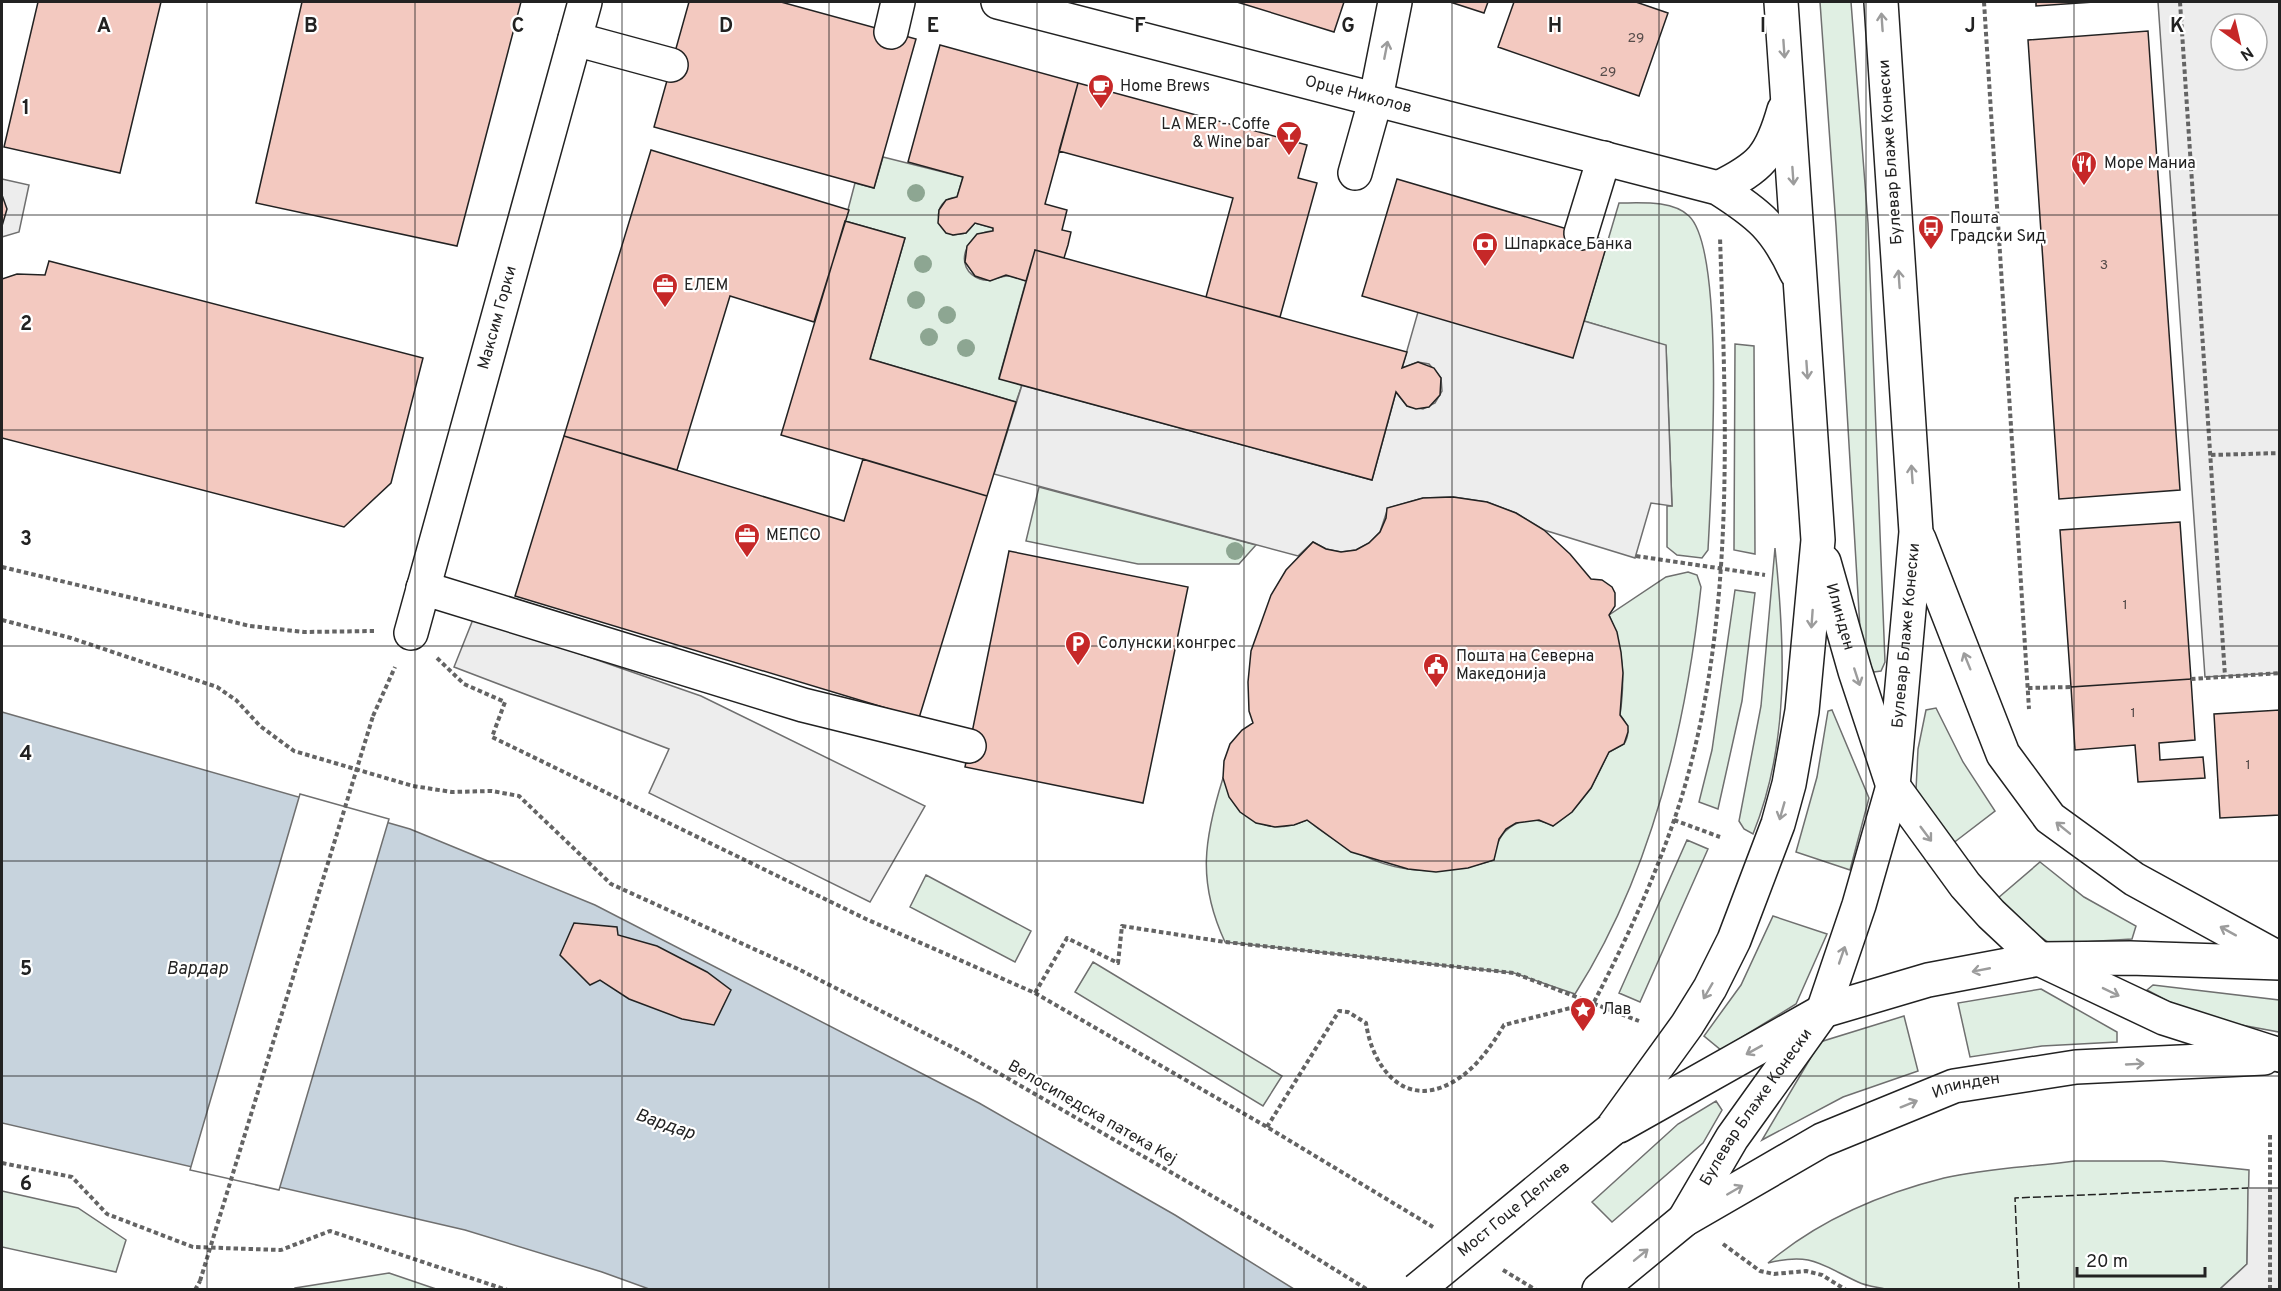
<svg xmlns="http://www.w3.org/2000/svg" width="2281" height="1291" font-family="Overpass,sans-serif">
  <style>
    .green { fill: #e0efe3; stroke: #6f6f6f; stroke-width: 1.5 }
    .parking { fill: #ededed; stroke: #6f6f6f; stroke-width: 1.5; fill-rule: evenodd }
    .water { fill: #c7d3dd; stroke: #6f6f6f; stroke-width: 1.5 }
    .pier { fill: #fff; stroke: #6f6f6f; stroke-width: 1.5 }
    .building { fill: #f3c9c0; stroke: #222; stroke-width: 1.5 }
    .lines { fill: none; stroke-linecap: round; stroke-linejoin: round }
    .minor-casing { stroke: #222; stroke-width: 36 }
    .path { stroke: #646464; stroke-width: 4; stroke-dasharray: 4.5 3; stroke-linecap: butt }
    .minor { stroke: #fff; stroke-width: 33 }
    .minor-bridge-casing { stroke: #222; stroke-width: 36; stroke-linecap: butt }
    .path-bridge { stroke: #646464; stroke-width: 4; stroke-dasharray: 4.5 3; stroke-linecap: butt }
    .minor-bridge { stroke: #fff; stroke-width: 33 }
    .fence { stroke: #222; stroke-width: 1.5; stroke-dasharray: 8 3; stroke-linecap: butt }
    .tree { fill: #8da692 }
    .oneway { stroke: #9c9c9c }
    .grid { fill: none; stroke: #222; stroke-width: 1.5; stroke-opacity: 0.55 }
    .labels { text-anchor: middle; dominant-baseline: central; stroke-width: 4.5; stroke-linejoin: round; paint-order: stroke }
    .number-label { font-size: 14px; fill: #564c4a }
    .poi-label { font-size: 16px; fill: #222; stroke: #fff; text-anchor: start }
    .street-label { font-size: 16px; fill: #222; stroke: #fff }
    .water-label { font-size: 18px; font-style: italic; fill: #222; stroke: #fff }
    .grid-label { font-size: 20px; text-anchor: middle; font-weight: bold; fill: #222; stroke: #fff; stroke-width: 4.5; stroke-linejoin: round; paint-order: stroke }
  </style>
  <rect width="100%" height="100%" fill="#fff"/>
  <path class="green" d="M 1820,2 L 1851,2 L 1868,223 L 1885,662 L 1881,671 L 1874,672 L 1869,665 L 1860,629 L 1836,226 Z
    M 883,157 L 963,177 L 957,197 C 934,199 932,227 953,235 L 966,233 L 975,223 L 993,228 L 993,231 C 965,232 952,269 980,279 C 992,283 998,276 1008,276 C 1013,276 1021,279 1026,281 L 999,378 L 1022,385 L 1016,402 L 870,359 L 905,238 L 845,221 L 855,183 L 874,188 Z
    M 1619,203 C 1641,203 1672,200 1689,216 C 1726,251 1711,492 1708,550 L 1702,558 L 1677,555 L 1667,547 L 1667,506 L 1672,506 L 1666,346 L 1584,321 Z
    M 1735,344 L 1754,346 L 1755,554 L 1734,550 Z
    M 1039,487 L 1256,545 L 1239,564 L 1138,564 L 1026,541 Z
    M 1775,548 C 1785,645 1790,742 1753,834 L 1744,829 L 1739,821 L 1761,706 Z
    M 1688,572 L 1697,575 L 1701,587 C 1686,728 1652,873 1575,994 L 1514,973 L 1225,942 C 1197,882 1204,839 1223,778 C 1250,814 1257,840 1307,820 C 1366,867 1419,884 1494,860 C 1496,827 1524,811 1553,826 L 1572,812 L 1591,788 L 1609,752 L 1624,744 C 1631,733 1628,724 1620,715 C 1625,680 1624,648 1609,615 L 1666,577 Z
    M 1735,590 L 1755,593 L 1742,701 L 1718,809 L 1699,802 L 1712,750 Z
    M 1936,708 L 1963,762 L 1995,811 L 1952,844 L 1916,790 L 1918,749 L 1926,710 Z
    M 1832,710 L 1869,798 L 1850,870 L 1796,852 L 1817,777 L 1828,711 Z
    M 1687,840 L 1708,849 L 1640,1002 L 1619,993 Z
    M 2040,862 L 2084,897 L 2136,926 L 2132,939 L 2051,944 L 2029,929 L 1998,898 Z
    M 926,875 L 1031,931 L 1015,962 L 910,907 Z
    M 1773,916 L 1827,934 L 1796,1004 L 1721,1050 L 1704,1036 L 1741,985 Z
    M 1093,962 L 1282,1076 L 1263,1106 L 1075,992 Z
    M 2153,985 L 2279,1000 L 2279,1032 L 2198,1017 L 2147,990 Z
    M 2041,989 L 2117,1032 L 2117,1042 L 2042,1046 L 1970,1057 L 1958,1003 Z
    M 1904,1016 L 1918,1071 L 1843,1097 L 1762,1140 L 1820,1042 Z
    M 1716,1101 L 1722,1110 L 1703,1143 L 1612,1222 L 1592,1202 L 1678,1124 Z
    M 2075,1161 L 2162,1161 L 2249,1170 L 2247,1264 L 2220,1289 L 1885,1289 C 1876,1287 1866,1286 1858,1282 C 1821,1265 1812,1252 1768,1263 C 1819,1220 1880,1194 1944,1178 C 1986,1168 2032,1167 2075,1161 Z
    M 2,1191 L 78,1208 L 126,1240 L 116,1272 L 2,1247 Z
    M 389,1273 L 436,1289 L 294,1289 L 295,1288 Z"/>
  <path class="parking" d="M 2158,2 L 2279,2 L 2279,673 L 2205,677 ZM 2221,24 L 2257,24 L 2257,60 L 2221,60 Z
    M 2,179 L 29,185 L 19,232 L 2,237 Z
    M 1418,312 L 1584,321 L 1666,345 L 1672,506 L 1651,503 L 1635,558 L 1544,530 L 1516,513 L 1487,502 L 1453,497 L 1423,498 L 1388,508 L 1380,532 L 1369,543 L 1356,550 L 1341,552 L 1326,549 L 1313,542 L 1298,556 L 994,474 L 1022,385 L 1372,480 L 1396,392 L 1407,406 L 1423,409 L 1435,403 L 1442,391 L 1441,378 L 1429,364 L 1418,362 L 1402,368 Z
    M 474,617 L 701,696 L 925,806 L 870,902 L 649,793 L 669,749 L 454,667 Z
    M 2248,1188 L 2279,1188 L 2279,1289 L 2220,1289 L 2247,1264 Z"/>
  <path class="water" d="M 2,712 L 410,829 L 595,905 L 979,1103 L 1175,1215 L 1294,1289 L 649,1289 L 602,1272 L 465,1230 L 2,1123 Z"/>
  <path class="pier" d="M 300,794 L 389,819 L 279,1190 L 190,1170 Z"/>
  <path class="building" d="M 38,2 L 161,2 L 120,173 L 4,147 Z
    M 302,2 L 521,2 L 457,246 L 256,203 Z
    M 689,2 L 781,2 L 916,39 L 874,188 L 654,127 Z
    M 1237,2 L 1344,2 L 1334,32 Z
    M 1450,2 L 1488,2 L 1484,13 Z
    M 1514,2 L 1636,2 L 1668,13 L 1639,96 L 1498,47 Z
    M 2036,2 L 2094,2 L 2036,6 Z
    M 2148,31 L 2180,490 L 2059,499 L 2028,40 Z
    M 940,45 L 1078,83 L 1045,204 L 1067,210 L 1062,230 L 1071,232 L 1068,245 L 1064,258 L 1035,250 L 1026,281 L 1006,275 L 990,281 L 975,276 L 965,262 L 967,246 L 977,234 L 993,231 L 993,228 L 975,223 L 966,233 L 953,235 L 946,233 L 938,223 L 939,210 L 946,200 L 957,197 L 963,177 L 908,162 Z
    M 1078,83 L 1307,145 L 1298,178 L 1317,183 L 1280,317 L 1206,297 L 1233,198 L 1059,151 Z
    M 651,150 L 849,210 L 814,322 L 730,296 L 677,470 L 564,436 Z
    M 1397,179 L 1608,241 L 1573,358 L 1362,296 Z
    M 2,195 L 7,209 L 2,226 Z
    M 845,221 L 905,238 L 870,359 L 1016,402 L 987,496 L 781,435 Z
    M 1035,250 L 1407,352 L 1402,368 L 1418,362 L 1434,368 L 1441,378 L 1440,395 L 1429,407 L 1416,409 L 1407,406 L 1396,392 L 1372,480 L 999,379 Z
    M 49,261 L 423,358 L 391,483 L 344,527 L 2,438 L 2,279 L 17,274 L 45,275 Z
    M 564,436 L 844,521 L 863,459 L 987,496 L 919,718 L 515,596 Z
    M 1453,497 L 1487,502 L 1516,513 L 1544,530 L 1570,554 L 1591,579 L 1602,580 L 1612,587 L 1615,593 L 1615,606 L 1609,615 L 1617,632 L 1621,652 L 1623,673 L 1620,715 L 1628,726 L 1628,732 L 1624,744 L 1609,752 L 1591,788 L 1572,812 L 1553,826 L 1539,820 L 1516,823 L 1506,829 L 1499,839 L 1494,860 L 1468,868 L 1436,872 L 1408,869 L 1351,852 L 1307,820 L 1294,825 L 1275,827 L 1256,823 L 1240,812 L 1229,797 L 1223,778 L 1224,761 L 1230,744 L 1242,730 L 1253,723 L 1249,711 L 1248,682 L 1251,651 L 1271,595 L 1286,570 L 1313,542 L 1326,549 L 1341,552 L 1356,550 L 1369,543 L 1380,532 L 1386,518 L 1387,508 L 1423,498 Z
    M 2180,522 L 2191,679 L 2071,687 L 2060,530 Z
    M 1009,551 L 1188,587 L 1143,803 L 965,767 Z
    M 2191,679 L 2195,740 L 2159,743 L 2160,760 L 2203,757 L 2205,778 L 2138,782 L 2135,745 L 2075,750 L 2071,687 Z
    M 2280,710 L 2280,815 L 2220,818 L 2214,714 Z
    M 574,923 L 617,927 L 618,935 L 657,946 L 707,972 L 731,990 L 714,1025 L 682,1019 L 629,999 L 600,980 L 590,985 L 560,955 Z"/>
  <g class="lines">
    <defs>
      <g id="minor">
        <path id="s1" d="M 998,2 L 1718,188 C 1759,214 1776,228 1796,272"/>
        <path d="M 891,32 L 898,2"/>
        <path d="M 575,39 L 671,65"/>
        <path d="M 1355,173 L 1376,98 L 1395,2"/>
        <path d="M 1718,188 C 1761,167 1771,156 1784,110"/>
        <path d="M 1581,233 L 1604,158"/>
        <path d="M 1919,539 L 2003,754 L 2050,818 L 2134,879 L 2280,959"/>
        <path id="s2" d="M 1824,562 L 1855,671 L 1893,786 L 1965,885 L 1991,914 L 2039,959 L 2164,1018 L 2280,1055"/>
        <path d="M 423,588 L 803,705 L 969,746"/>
        <path id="s3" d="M 411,633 L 585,2"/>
        <path d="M 1619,1126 L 1823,1011 L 1928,980 L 2039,959 L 2130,958 L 2280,963"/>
        <path d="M 1611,1130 L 1687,1025 L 1710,988 L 1734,940 L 1778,824 L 1789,784 L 1802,711 L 1818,540 L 1781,2"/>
        <path id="s4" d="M 1684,1220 L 1732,1138 L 1823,1011 L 1859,905 L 1893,786 L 1916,532 L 1881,2"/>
        <path id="s5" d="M 1599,1290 L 1684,1220 L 1822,1140 L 1954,1086 L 2076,1067 L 2264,1058"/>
      </g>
    </defs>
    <use href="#minor" class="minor-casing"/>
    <path class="path" d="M 1984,2 L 2029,709
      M 2180,2 L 2225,676
      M 2211,455 L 2280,453
      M 1636,556 L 1765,575
      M 2,567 L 250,626 L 304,632 L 374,631
      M 2,620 L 71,638 L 217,687 L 236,700 L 260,726 L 294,751 L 413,786 L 452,792 L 492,791 L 519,796 L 611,884 L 798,969 L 960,1051 L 1266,1227 L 1368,1290
      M 437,658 L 464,684 L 505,702 L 492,737 L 866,919 L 1035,993 L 1267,1127 L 1433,1227
      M 2191,679 L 2280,673
      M 2028,688 L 2071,687
      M 373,716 L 395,667
      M 1674,820 L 1720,837
      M 1035,993 L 1067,938 L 1118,963 L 1122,926 L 1225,942 L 1514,973 L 1639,1021
      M 1267,1127 L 1339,1011 L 1348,1012 L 1366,1023 C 1372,1066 1403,1109 1451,1083 C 1474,1071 1491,1047 1504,1025 L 1594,1002 C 1628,937 1659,869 1681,799 C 1736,620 1726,421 1720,237
      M 2270,1135 L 2270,1290
      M 2,1163 L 72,1177 L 107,1214 L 193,1247 L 281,1250 L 330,1231 L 507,1290
      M 1723,1244 L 1760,1271 L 1774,1274 L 1806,1271 L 1822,1275 L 1846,1290
      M 1503,1270 L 1536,1290
      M 195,1290 L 200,1281"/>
    <use href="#minor" class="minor"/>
    <defs>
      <g id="minor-bridge">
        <path id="s6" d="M 1417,1290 L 1611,1130"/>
      </g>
    </defs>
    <use href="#minor-bridge" class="minor-bridge-casing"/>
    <path class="path-bridge" d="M 200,1281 L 373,716"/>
    <use href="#minor-bridge" class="minor-bridge"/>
    <path class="fence" d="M 2019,1290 L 2015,1198 L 2248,1188"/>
  </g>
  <g class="tree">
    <circle cx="916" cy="193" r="9"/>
    <circle cx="923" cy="264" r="9"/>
    <circle cx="916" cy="300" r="9"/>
    <circle cx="947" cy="315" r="9"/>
    <circle cx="929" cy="337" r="9"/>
    <circle cx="966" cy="348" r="9"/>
    <circle cx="1235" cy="551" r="9"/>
  </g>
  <defs><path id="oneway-shaft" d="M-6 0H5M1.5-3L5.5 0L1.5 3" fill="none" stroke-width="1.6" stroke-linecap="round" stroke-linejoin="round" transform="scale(1.5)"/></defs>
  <g class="oneway">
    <use href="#oneway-shaft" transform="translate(1882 22) rotate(-94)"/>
    <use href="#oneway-shaft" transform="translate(1784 49) rotate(86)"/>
    <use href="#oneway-shaft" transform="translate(1386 50) rotate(-79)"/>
    <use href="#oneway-shaft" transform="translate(1793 176) rotate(86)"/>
    <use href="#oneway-shaft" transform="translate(1899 279) rotate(-94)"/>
    <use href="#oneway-shaft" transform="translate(1807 370) rotate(86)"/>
    <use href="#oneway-shaft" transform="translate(1912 474) rotate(-94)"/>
    <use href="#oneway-shaft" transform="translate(1812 619) rotate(94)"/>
    <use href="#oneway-shaft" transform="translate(1967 661) rotate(-112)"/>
    <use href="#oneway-shaft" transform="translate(1857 677) rotate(72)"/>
    <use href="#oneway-shaft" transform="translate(1782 811) rotate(106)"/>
    <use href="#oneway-shaft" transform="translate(2063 828) rotate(-141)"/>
    <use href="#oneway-shaft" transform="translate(1926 834) rotate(53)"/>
    <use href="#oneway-shaft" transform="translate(2228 931) rotate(-151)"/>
    <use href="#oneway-shaft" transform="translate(1842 955) rotate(-71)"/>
    <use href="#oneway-shaft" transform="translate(1981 970) rotate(169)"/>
    <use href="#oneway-shaft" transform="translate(1708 991) rotate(120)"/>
    <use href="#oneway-shaft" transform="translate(2111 992) rotate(26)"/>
    <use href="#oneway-shaft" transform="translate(1754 1050) rotate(151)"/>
    <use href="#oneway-shaft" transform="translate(2135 1064) rotate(-3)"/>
    <use href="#oneway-shaft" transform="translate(1909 1104) rotate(-22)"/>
    <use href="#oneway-shaft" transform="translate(1735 1190) rotate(-30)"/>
    <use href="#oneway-shaft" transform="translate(1641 1255) rotate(-39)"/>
  </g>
  <path class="grid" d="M 207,2 L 207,1290M 415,2 L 415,1290M 622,2 L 622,1290M 829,2 L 829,1290M 1037,2 L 1037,1290M 1244,2 L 1244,1290M 1452,2 L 1452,1290M 1659,2 L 1659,1290M 1866,2 L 1866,1290M 2074,2 L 2074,1290M 2,215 L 2280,215M 2,430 L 2280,430M 2,646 L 2280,646M 2,861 L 2280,861M 2,1076 L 2280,1076"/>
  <defs>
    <symbol id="cafe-pin" viewBox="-11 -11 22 30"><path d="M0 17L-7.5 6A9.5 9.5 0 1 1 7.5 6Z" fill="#c62828" stroke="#fff"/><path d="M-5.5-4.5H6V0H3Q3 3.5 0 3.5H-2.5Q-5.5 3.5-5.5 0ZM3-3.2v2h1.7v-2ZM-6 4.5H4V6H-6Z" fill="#fff"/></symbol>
    <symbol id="bar-pin" viewBox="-11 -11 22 30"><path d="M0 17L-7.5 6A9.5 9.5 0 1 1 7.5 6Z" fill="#c62828" stroke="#fff"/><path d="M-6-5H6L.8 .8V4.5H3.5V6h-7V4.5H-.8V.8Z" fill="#fff"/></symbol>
    <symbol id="restaurant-pin" viewBox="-11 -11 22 30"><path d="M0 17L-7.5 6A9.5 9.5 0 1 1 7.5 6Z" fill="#c62828" stroke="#fff"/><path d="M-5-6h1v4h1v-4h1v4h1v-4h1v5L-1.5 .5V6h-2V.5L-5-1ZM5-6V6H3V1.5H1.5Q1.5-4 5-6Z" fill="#fff"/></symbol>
    <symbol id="bus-pin" viewBox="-11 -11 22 30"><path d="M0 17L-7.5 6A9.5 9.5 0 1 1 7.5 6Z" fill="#c62828" stroke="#fff"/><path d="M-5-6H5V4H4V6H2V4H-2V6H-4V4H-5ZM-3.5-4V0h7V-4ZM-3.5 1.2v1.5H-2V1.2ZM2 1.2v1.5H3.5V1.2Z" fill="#fff"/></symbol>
    <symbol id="bank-pin" viewBox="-11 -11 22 30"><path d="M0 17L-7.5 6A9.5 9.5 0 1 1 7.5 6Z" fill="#c62828" stroke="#fff"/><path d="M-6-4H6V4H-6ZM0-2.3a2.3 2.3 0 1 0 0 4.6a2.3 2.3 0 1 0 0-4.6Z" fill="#fff"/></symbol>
    <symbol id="office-pin" viewBox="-11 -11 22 30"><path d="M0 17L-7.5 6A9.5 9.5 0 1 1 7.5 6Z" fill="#c62828" stroke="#fff"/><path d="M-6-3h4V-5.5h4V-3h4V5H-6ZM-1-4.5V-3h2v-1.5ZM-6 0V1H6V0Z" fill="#fff"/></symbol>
    <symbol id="parking-pin" viewBox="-11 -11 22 30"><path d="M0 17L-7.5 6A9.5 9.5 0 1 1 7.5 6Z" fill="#c62828" stroke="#fff"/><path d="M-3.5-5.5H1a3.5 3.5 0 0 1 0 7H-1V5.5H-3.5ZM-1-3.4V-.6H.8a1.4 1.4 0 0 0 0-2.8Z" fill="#fff"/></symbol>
    <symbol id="civic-pin" viewBox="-11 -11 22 30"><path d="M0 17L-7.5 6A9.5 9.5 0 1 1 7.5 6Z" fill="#c62828" stroke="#fff"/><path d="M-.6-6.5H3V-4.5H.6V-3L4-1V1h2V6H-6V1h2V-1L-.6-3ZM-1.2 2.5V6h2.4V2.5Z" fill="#fff"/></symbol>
    <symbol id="sight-pin" viewBox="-11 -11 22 30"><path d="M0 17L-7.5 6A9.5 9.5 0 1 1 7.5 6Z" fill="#c62828" stroke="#fff"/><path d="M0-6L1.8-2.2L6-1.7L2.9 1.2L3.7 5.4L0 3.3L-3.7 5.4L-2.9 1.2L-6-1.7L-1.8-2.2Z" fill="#fff"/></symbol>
  </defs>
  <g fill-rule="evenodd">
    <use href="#cafe-pin" x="1086" y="72" width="30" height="40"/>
    <use href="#bar-pin" x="1274" y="119" width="30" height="40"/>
    <use href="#restaurant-pin" x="2069" y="149" width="30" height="40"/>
    <use href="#bus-pin" x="1916" y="213" width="30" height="40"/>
    <use href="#bank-pin" x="1470" y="230" width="30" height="40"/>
    <use href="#office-pin" x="650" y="271" width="30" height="40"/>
    <use href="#office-pin" x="732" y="521" width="30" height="40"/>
    <use href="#parking-pin" x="1063" y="629" width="30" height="40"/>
    <use href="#civic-pin" x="1421" y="651" width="30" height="40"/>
    <use href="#sight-pin" x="1568" y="995" width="30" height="40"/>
  </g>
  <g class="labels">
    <g class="number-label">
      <text x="1636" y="38">29</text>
      <text x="1608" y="72">29</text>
      <text x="2104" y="265">3</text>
      <text x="2125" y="605">1</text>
      <text x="2133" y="713">1</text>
      <text x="2248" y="765">1</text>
    </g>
    <g class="poi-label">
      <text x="1120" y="87">Home Brews</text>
      <text x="1270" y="125" text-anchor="end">LA MER - Coffe<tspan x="1270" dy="18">&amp; Wine bar</tspan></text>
      <text x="2104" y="164">Море Маниа</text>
      <text x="1950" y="219">Пошта<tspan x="1950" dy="18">Градски Sид</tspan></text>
      <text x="1504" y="245">Шпаркасе Банка</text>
      <text x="684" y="286">ЕЛЕМ</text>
      <text x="766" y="536">МЕПСО</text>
      <text x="1098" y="644">Солунски конгрес</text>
      <text x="1456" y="657">Пошта на Северна<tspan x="1456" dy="18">Македонија</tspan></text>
      <text x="1602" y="1010">Лав</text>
    </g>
    <g class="street-label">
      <text stroke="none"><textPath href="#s1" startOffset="372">Орце Николов</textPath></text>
      <text transform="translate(1891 152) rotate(-94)">Булевар Блаже Конески</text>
      <text stroke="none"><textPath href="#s3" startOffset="327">Максим Горки</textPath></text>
      <text stroke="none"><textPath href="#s2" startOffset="57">Илинден</textPath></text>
      <text stroke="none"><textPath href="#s4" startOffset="638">Булевар Блаже Конески</textPath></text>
      <text stroke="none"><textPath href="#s5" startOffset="424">Илинден</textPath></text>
      <text stroke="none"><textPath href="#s4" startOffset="134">Булевар Блаже Конески</textPath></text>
      <text transform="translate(1092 1113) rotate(30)">Велосипедска патека Кеј</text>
      <text stroke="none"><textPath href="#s6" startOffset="126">Мост Гоце Делчев</textPath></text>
    </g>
    <g class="water-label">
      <text x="197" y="969">Вардар</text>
      <text transform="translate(665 1125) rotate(19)">Вардар</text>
    </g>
  </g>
  <g class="grid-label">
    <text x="104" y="32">A</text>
    <text x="311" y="32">B</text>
    <text x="518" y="32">C</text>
    <text x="726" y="32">D</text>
    <text x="933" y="32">E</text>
    <text x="1140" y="32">F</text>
    <text x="1348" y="32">G</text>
    <text x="1555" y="32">H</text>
    <text x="1763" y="32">I</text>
    <text x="1970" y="32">J</text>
    <text x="2177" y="32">K</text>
    <text x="26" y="114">1</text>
    <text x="26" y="330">2</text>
    <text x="26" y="545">3</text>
    <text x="26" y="760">4</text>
    <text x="26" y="975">5</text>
    <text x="26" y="1190">6</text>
  </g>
  <rect width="2281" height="1291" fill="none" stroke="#222222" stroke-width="6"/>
  <g transform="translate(2239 42) rotate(146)"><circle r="28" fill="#ffffff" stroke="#a7a7a7" stroke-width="1.5"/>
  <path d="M0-4.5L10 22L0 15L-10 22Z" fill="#c62828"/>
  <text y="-9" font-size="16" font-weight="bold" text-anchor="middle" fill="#222222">N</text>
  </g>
  <path d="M2077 1267v9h128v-9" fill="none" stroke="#222222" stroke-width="3"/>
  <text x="2086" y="1267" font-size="18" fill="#222222" stroke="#ffffff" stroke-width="4.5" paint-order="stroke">20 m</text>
</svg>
